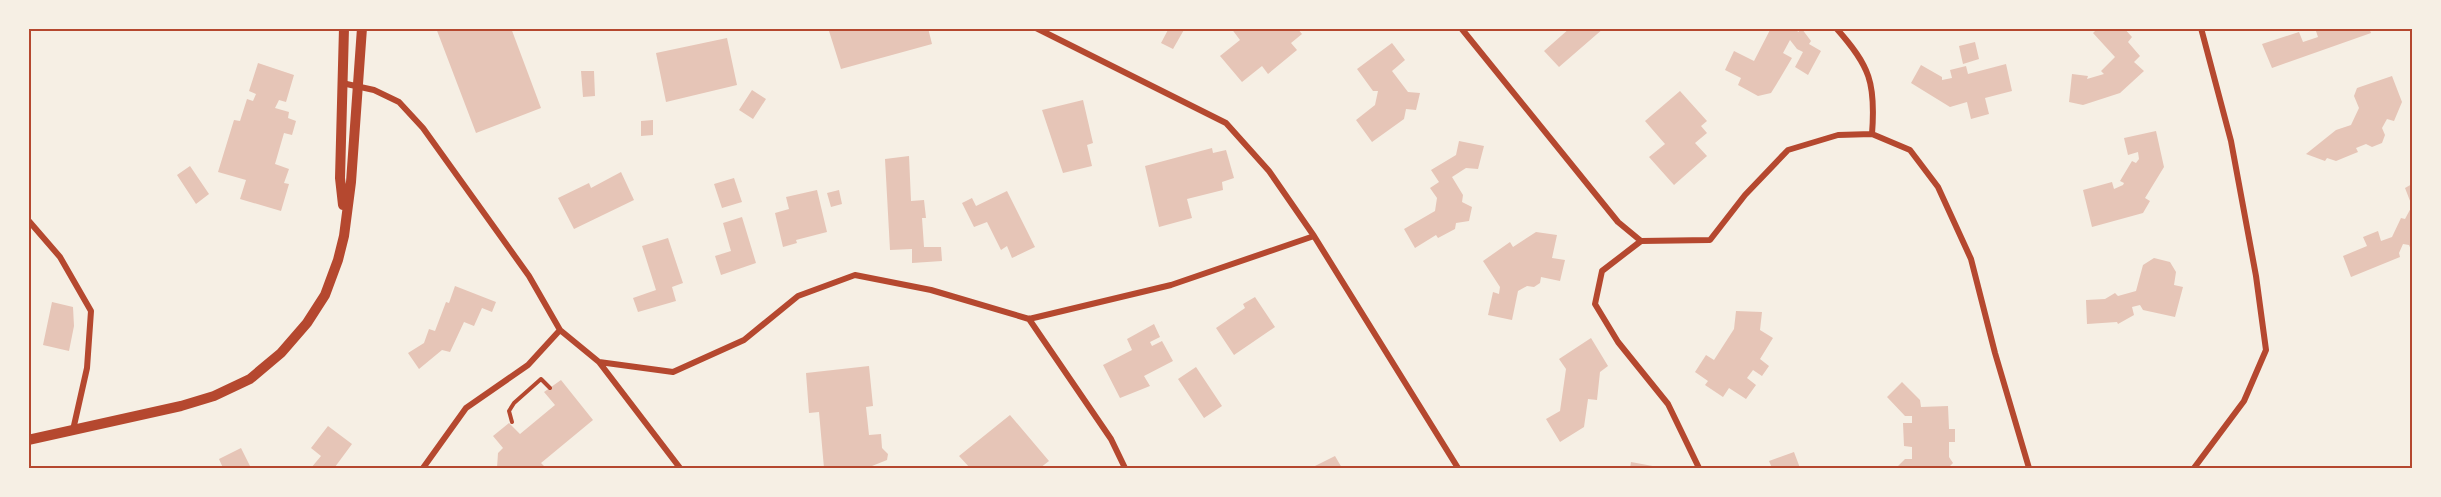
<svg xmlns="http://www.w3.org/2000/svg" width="2441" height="497" font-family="'IBM Plex Serif',serif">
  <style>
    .building { fill: #e6c5b7 }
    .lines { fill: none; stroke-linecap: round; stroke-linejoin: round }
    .path { stroke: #b5482f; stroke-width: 4 }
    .minor { stroke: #b5482f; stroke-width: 6 }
    .tertiary { stroke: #b5482f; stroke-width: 10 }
    .neatline { fill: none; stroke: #b5482f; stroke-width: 2 }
  </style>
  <rect width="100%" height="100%" fill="#f6efe4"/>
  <path class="building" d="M 436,28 L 511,28 L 541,108 L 476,133 Z
    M 835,28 L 928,28 L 932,44 L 841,69 L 829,31 Z
    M 1169,28 L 1185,28 L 1173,49 L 1161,43 Z
    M 1231,28 L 1297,28 L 1302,34 L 1291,43 L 1297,50 L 1268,74 L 1262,66 L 1242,82 L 1220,56 L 1240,40 Z
    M 1570,28 L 1577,31 L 1580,28 L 1604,28 L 1559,67 L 1544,51 Z
    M 1771,28 L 1796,28 L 1798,32 L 1802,29 L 1811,41 L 1809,44 L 1821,51 L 1808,75 L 1795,67 L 1803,52 L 1797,49 L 1790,40 L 1783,53 L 1792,58 L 1776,85 L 1771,93 L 1758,96 L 1738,85 L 1741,78 L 1725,70 L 1734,51 L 1754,61 Z
    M 2098,28 L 2124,28 L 2132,37 L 2128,42 L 2140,56 L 2134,62 L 2144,71 L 2120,93 L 2083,105 L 2069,102 L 2072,74 L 2088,76 L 2087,79 L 2104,74 L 2101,71 L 2115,57 L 2093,33 Z
    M 2315,28 L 2369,28 L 2371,33 L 2272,68 L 2262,44 L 2299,32 L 2303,42 L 2318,37 Z
    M 727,38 L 737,85 L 666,102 L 656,53 Z
    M 1975,42 L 1979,59 L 1963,64 L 1959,46 Z
    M 1392,43 L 1405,60 L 1392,71 L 1408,92 L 1420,93 L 1416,110 L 1406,109 L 1404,119 L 1372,142 L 1356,120 L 1375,105 L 1378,91 L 1373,91 L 1357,69 Z
    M 258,63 L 294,75 L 286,102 L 279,100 L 275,108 L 289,112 L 288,118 L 296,121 L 292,135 L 284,133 L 275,164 L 289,169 L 284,183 L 289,184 L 281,211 L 240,199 L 246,180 L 218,172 L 234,120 L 240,121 L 247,99 L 253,101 L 256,94 L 249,91 Z
    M 2006,64 L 2012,91 L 1985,98 L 1989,114 L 1971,119 L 1967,102 L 1950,107 L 1911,83 L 1921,65 L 1942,77 L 1942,80 L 1952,78 L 1950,70 L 1966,66 L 1968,74 Z
    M 581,71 L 594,71 L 595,96 L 583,97 Z
    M 2392,76 L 2402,102 L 2394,121 L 2387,119 L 2382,128 L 2385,135 L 2382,143 L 2372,147 L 2366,144 L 2356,148 L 2358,152 L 2336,161 L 2327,158 L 2325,161 L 2306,154 L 2336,130 L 2351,125 L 2359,108 L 2354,96 L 2357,88 Z
    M 752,90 L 766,99 L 753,119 L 739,110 Z
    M 1680,91 L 1707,121 L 1701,126 L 1707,133 L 1695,143 L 1707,156 L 1674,185 L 1649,157 L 1665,144 L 1645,121 Z
    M 1083,100 L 1093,143 L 1087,145 L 1092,166 L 1063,173 L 1042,110 Z
    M 653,120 L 653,135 L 641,136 L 641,121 Z
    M 2156,131 L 2164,167 L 2145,198 L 2150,201 L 2143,213 L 2092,227 L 2083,190 L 2112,182 L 2114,189 L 2123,185 L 2124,183 L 2120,181 L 2132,161 L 2136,163 L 2139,159 L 2138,152 L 2128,155 L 2124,138 Z
    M 1459,141 L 1484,146 L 1478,169 L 1466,168 L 1452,177 L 1463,195 L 1462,202 L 1472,207 L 1469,221 L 1456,223 L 1455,229 L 1438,238 L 1436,235 L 1415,248 L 1404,229 L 1435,211 L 1437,198 L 1430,188 L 1439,182 L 1431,170 L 1456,155 Z
    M 1212,148 L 1213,153 L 1226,150 L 1234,178 L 1222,182 L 1223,190 L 1187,199 L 1192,218 L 1159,227 L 1145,166 Z
    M 909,156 L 911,201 L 924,200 L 926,218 L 922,218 L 924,247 L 941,247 L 942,261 L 912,263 L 912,249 L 890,250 L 885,159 Z
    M 190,166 L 209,194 L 196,204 L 177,175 Z
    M 621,172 L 634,200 L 574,229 L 558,198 L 589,183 L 591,188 Z
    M 734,178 L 742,202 L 722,208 L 714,184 Z
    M 2412,184 L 2412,252 L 2409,245 L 2403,244 L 2399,253 L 2400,257 L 2351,277 L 2343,256 L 2367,246 L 2363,237 L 2378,231 L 2381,241 L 2392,237 L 2401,218 L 2405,219 L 2412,206 L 2405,188 Z
    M 817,190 L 827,232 L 796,240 L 797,243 L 783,247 L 775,213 L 789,209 L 786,197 Z
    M 839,190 L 842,204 L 831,207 L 827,193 Z
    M 1007,191 L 1035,247 L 1012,258 L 1007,246 L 1001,250 L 987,222 L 974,227 L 962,203 L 972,198 L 976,206 Z
    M 742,217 L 756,263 L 721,275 L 715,256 L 731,251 L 723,223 Z
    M 1536,232 L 1557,235 L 1552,258 L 1565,260 L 1560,281 L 1541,277 L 1540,283 L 1534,287 L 1527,286 L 1518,291 L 1512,320 L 1488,315 L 1493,292 L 1499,294 L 1500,287 L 1483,261 L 1510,242 L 1513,247 Z
    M 668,238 L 683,283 L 672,287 L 676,301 L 638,312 L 633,298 L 656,290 L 642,246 Z
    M 2154,258 L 2170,262 L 2176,272 L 2174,285 L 2183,287 L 2175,317 L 2143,310 L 2140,305 L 2132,307 L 2134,315 L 2118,324 L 2117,322 L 2087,324 L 2086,300 L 2105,299 L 2115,293 L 2118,296 L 2136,291 L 2143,265 Z
    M 455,286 L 496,302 L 492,312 L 482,308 L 474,326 L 464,322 L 450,352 L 442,350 L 419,369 L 408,353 L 424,343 L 429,329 L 435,331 L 446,302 L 449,303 Z
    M 1255,297 L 1275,327 L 1234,355 L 1216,328 L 1245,308 L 1243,304 Z
    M 52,302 L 73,307 L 74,326 L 69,351 L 43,345 Z
    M 1736,311 L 1762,312 L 1760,330 L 1773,338 L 1760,359 L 1769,366 L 1762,376 L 1753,370 L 1747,378 L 1756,385 L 1746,399 L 1729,388 L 1723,397 L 1705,385 L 1708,381 L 1695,372 L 1706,355 L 1714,360 L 1734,329 Z
    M 1154,324 L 1160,337 L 1150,342 L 1152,346 L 1162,341 L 1173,361 L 1144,376 L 1150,386 L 1120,398 L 1103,365 L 1132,350 L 1127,339 Z
    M 1591,338 L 1608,366 L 1600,372 L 1597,400 L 1588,399 L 1584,427 L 1560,442 L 1546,419 L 1560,411 L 1566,369 L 1559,359 Z
    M 869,366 L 873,406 L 866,407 L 869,435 L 881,434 L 882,448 L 888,454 L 887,460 L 872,466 L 872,468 L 824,468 L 819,412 L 809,413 L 806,373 Z
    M 1196,367 L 1222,406 L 1204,418 L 1178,379 Z
    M 561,380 L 593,420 L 541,463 L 546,468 L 497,468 L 498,453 L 503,448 L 493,436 L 509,423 L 520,434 L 555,405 L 544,392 Z
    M 1902,382 L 1920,400 L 1921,407 L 1948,406 L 1949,429 L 1955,429 L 1955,442 L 1949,442 L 1949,457 L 1953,463 L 1948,468 L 1929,468 L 1927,466 L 1924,468 L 1896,468 L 1905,459 L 1912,459 L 1912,447 L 1904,446 L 1903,423 L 1912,423 L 1912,416 L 1905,416 L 1887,397 Z
    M 1010,415 L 1049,461 L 1040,468 L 970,468 L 959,456 Z
    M 328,426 L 352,444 L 335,467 L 337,468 L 311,468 L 321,456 L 311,448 Z
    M 241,448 L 251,468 L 223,468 L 219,459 Z
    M 1794,452 L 1800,468 L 1772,468 L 1769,461 Z
    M 1335,456 L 1342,468 L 1311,468 Z
    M 1631,462 L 1658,467 L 1658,468 L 1630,468 Z"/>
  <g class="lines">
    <path class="path" d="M 541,379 L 550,388
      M 512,422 L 509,411 L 514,403 L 541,379"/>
    <path class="minor" d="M 1036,28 L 1226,123 L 1269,171 L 1314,236 L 1458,468
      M 1461,28 L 1618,222 L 1641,241 L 1710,240 L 1745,195 L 1788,150 L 1838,135 L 1872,134 L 1910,150 L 1938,187 L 1971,259 L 1995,353 L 2029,468
      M 1836,28 C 1870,66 1876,83 1872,134
      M 342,83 L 374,90 L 399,102 L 423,128 L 529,276 L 560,330 L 599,362 L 680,468
      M 28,220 L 60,257 L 91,311 L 87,368 L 73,430
      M 1641,241 L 1602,271 L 1595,304 L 1618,342 L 1668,404 L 1699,468
      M 1029,319 L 1111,439 L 1125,468
      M 599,362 L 673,372 L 744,340 L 798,296 L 855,275 L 931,290 L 1029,319 L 1171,285 L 1314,236
      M 423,468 L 466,408 L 528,365 L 560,330
      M 2194,468 L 2244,401 L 2266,350 L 2256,276 L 2231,141 L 2201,28"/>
    <path class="tertiary" d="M 343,205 L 340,178 L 344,28
      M 28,440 L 181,406 L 214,396 L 250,379 L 281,353 L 307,323 L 325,295 L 338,260 L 344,236 L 351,182 L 362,28"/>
  </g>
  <rect width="2441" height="497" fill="none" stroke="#f6efe4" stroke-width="60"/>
  <rect x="30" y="30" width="2381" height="437" class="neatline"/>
</svg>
